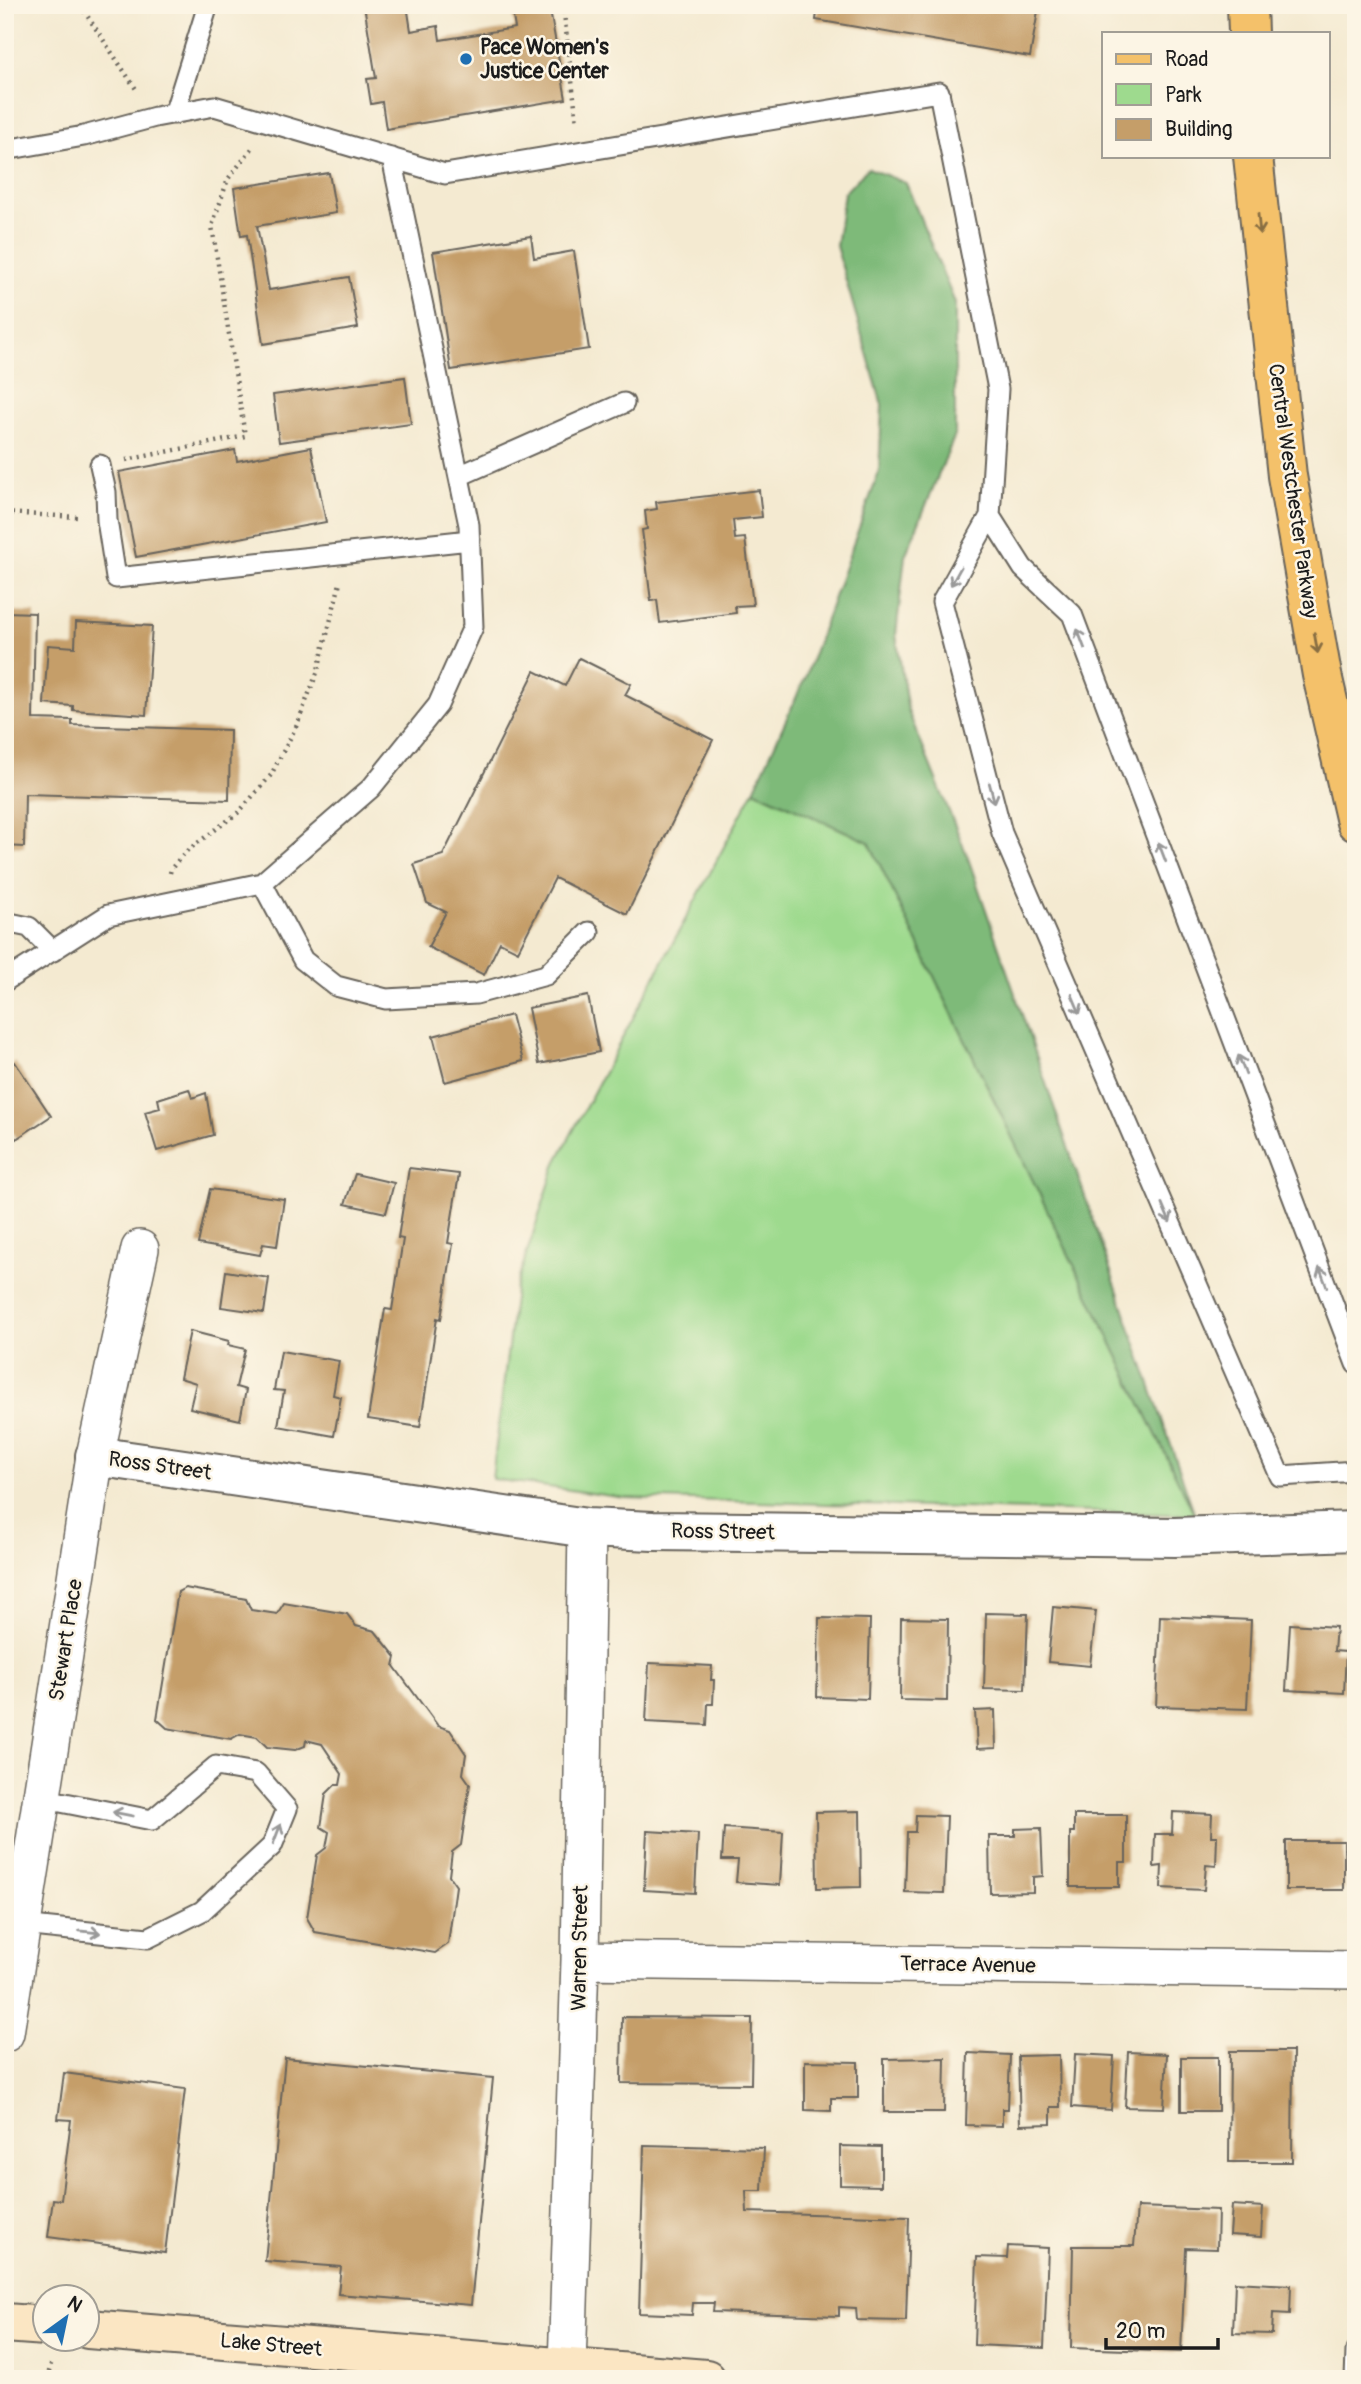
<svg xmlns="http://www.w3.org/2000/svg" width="1361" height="2384" font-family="Pangolin,sans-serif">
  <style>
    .green { fill: #9eda8e; stroke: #5d7b55; stroke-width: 2 }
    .forest { fill: #7eba79; stroke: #4d6b4a; stroke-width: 2 }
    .building { fill: #c59e69 }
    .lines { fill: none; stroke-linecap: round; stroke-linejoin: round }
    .service-casing { stroke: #68645b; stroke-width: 23 }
    .minor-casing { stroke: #68645b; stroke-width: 40 }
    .tertiary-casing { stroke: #68645b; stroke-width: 42 }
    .secondary-casing { stroke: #68645b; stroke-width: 42 }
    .primary-casing { stroke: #68645b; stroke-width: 42 }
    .path { stroke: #68645b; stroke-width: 4.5; stroke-dasharray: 2 5; stroke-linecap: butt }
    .service { stroke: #fff; stroke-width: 19 }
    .minor { stroke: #fff; stroke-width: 37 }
    .tertiary { stroke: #fff; stroke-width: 38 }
    .secondary { stroke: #fbe6c3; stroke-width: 38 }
    .primary { stroke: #f4c16a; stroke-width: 38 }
    .oneway { stroke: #886e43 }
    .oneway2 { stroke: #999 }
    .poi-dot { fill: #1f6fb2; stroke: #fcf5e5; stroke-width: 2.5 }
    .labels { text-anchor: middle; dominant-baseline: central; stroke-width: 5; stroke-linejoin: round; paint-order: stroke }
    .poi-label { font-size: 21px; font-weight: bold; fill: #1c1c1c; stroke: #fcf5e5; text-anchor: start }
    .street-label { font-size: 21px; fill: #1c1c1c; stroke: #fcf5e5 }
  </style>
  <rect width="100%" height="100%" fill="#fcf5e5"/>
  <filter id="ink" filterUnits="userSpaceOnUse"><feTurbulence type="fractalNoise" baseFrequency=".0143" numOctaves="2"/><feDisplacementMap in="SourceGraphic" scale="14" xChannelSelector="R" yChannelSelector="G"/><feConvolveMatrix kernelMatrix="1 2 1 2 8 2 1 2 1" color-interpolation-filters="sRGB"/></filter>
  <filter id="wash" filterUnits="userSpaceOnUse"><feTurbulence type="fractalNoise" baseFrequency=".00686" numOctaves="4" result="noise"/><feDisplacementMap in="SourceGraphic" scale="28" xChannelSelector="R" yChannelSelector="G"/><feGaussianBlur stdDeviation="1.57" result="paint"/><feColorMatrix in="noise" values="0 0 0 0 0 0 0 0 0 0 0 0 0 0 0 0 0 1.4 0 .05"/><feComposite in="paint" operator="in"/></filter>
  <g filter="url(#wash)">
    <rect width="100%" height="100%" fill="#f4ead1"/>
    <path class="green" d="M 754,790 L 869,842 L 1195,1515 L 625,1498 L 492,1479 L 515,1290 L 556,1163 Z"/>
    <path class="forest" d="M 868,168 L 906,183 L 955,303 L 955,435 L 905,556 L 896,635 L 908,711 L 967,855 L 1195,1515 L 869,842 L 754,790 L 805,678 L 879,472 L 882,405 L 836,246 L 844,193 Z"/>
    <g id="blocks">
      <path class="building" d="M 364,5 L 407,5 L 411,31 L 438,26 L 440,40 L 515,28 L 513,17 L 530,14 L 528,5 L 549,5 L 566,99 L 386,129 L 382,102 L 371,104 L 367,79 L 376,78 Z
        M 818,5 L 1039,5 L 1030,57 L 816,20 Z
        M 329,173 L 336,213 L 257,226 L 269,290 L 349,277 L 358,328 L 263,344 L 247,235 L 241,236 L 234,188 Z
        M 531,236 L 534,258 L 574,251 L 589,349 L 451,370 L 433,252 Z
        M 405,377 L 411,424 L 279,442 L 273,395 Z
        M 311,447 L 326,522 L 136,557 L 119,472 L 235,450 L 237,461 Z
        M 759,490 L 762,517 L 733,520 L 735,539 L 745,538 L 753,605 L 735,606 L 736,613 L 660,623 L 657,600 L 651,601 L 642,530 L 647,529 L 645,511 L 657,509 L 656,502 Z
        M 5,612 L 35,613 L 33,719 L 72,720 L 72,725 L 230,730 L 229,800 L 25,794 L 24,847 L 5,846 Z
        M 76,622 L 152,626 L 146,715 L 73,710 L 73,706 L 44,704 L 48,645 L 75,647 Z
        M 579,658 L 631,684 L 625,695 L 713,740 L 627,914 L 555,878 L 518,951 L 500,942 L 484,975 L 428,947 L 446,912 L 427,903 L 414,864 L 443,855 L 535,671 L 565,686 Z
        M 588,996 L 599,1052 L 539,1064 L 528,1008 Z
        M 511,1015 L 523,1061 L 445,1082 L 433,1036 Z
        M 15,1062 L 51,1116 L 16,1139 L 5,1122 L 5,1068 Z
        M 189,1089 L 192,1098 L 206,1093 L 213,1135 L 157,1151 L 145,1112 L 160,1108 L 158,1099 Z
        M 409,1168 L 459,1174 L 448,1243 L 453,1244 L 441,1319 L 437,1318 L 420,1427 L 368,1419 L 385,1309 L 392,1310 L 403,1239 L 398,1238 Z
        M 355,1174 L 394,1183 L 386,1213 L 345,1204 Z
        M 210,1189 L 284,1199 L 277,1246 L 263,1244 L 260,1255 L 198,1244 Z
        M 226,1271 L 269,1278 L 264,1313 L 221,1307 Z
        M 190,1331 L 229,1341 L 228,1345 L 245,1349 L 236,1387 L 246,1390 L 240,1420 L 190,1408 L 196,1383 L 180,1378 Z
        M 281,1351 L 339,1361 L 333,1395 L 341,1397 L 334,1436 L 278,1426 L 284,1391 L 274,1390 Z
        M 185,1588 L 246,1599 L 251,1610 L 277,1614 L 284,1603 L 347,1614 L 356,1626 L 375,1631 L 396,1657 L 394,1666 L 438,1726 L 450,1730 L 466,1754 L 463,1774 L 470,1784 L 461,1845 L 452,1852 L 449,1876 L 456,1886 L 448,1944 L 435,1953 L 315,1932 L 307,1918 L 317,1855 L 326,1848 L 329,1832 L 321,1827 L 326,1794 L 335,1785 L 340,1785 L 342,1774 L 322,1744 L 306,1740 L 305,1746 L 295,1750 L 267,1747 L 257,1737 L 240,1734 L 231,1739 L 167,1728 L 157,1719 L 178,1592 Z
        M 1053,1607 L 1096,1611 L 1090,1666 L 1048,1662 Z
        M 986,1613 L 1028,1614 L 1025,1690 L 984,1689 Z
        M 1160,1616 L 1251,1620 L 1247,1709 L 1156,1706 Z
        M 819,1618 L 870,1619 L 868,1699 L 817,1697 Z
        M 901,1618 L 948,1619 L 947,1701 L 900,1700 Z
        M 1290,1624 L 1336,1627 L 1334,1651 L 1346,1652 L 1344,1693 L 1286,1690 Z
        M 649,1663 L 712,1666 L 711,1680 L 714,1680 L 713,1704 L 708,1704 L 707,1725 L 646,1722 Z
        M 995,1710 L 996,1748 L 977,1749 L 975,1711 Z
        M 860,1811 L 861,1887 L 817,1888 L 816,1812 Z
        M 1173,1812 L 1212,1814 L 1211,1836 L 1217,1836 L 1216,1866 L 1206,1865 L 1204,1890 L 1161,1888 L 1162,1866 L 1154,1867 L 1155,1834 L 1172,1834 Z
        M 916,1815 L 947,1816 L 944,1893 L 905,1892 L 907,1832 L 915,1832 Z
        M 1074,1815 L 1126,1815 L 1126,1862 L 1119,1862 L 1119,1887 L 1070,1887 L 1070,1832 L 1074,1832 Z
        M 724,1828 L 783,1832 L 780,1885 L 736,1882 L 738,1860 L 722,1860 Z
        M 1041,1828 L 1043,1876 L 1033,1877 L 1033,1892 L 990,1893 L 989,1836 L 1015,1836 L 1015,1829 Z
        M 647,1831 L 698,1834 L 695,1893 L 644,1890 Z
        M 1286,1841 L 1344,1841 L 1344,1890 L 1286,1890 Z
        M 622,2017 L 752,2018 L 751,2084 L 621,2083 Z
        M 1230,2051 L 1293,2051 L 1292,2162 L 1229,2162 Z
        M 1128,2052 L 1167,2054 L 1164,2108 L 1125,2107 Z
        M 968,2053 L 1010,2055 L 1008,2109 L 1002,2109 L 1002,2126 L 966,2125 Z
        M 1075,2054 L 1114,2056 L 1111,2110 L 1072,2107 Z
        M 1059,2055 L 1060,2107 L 1051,2107 L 1051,2124 L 1020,2125 L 1018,2056 Z
        M 1181,2057 L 1218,2057 L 1218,2111 L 1181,2111 Z
        M 285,2058 L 493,2078 L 471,2305 L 338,2294 L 341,2267 L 265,2261 Z
        M 945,2058 L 944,2112 L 884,2112 L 884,2059 Z
        M 805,2061 L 858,2062 L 858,2098 L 831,2098 L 831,2111 L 805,2110 Z
        M 64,2073 L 185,2089 L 165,2253 L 48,2237 L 53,2199 L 61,2200 L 71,2120 L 58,2119 Z
        M 644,2145 L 764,2148 L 762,2191 L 746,2191 L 747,2212 L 909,2217 L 906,2321 L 857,2320 L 856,2308 L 839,2307 L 839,2316 L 713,2312 L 714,2303 L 693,2303 L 692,2315 L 639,2313 Z
        M 840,2146 L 881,2147 L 881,2186 L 840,2185 Z
        M 1232,2205 L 1263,2207 L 1261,2237 L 1230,2235 Z
        M 1137,2207 L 1218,2210 L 1217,2249 L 1186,2248 L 1181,2352 L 1071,2348 L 1073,2246 L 1134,2246 Z
        M 1008,2246 L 1048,2248 L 1044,2348 L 974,2345 L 977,2257 L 1007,2258 Z
        M 1235,2282 L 1291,2285 L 1290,2314 L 1273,2313 L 1272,2334 L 1233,2333 Z"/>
    </g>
  </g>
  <g filter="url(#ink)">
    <use href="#blocks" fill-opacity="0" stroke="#68645b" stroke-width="2"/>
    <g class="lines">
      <defs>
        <path id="service" d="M 174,114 L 208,5
          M 5,150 L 84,136 L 155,117 L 214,106 L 445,174 L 939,92 L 998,389 L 990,516 L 942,602 L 1002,833 L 1280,1476 L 1356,1471
          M 100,465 L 106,492 L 107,520 L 116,578 L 470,540
          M 459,476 L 624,403
          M 990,516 L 1023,568 L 1072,614 L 1356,1364
          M 262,883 L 303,960 L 336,986 L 386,999 L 476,994 L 546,975 L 589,932
          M 5,922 L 29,927 L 53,951
          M 5,981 L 108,915 L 262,883 L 371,788 L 438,705 L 473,627 L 469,525 L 392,158
          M 22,1925 L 148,1938 L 202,1911 L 272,1846 L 287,1809 L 256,1773 L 216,1766 L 152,1820 L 40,1798
          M 1355,2379 L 1356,2351"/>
        <path id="minor" d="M 580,1960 L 1356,1970
          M 5,2033 L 95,1456 L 140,1249
          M 567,2367 L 580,1960 L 587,1528"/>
        <path id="tertiary" d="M 95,1456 L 587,1528 L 653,1531 L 1175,1537 L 1356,1531"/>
        <path id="secondary" d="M 5,2323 L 46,2326
          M 88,2329 L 706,2379"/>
        <path id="primary" d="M 1247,5 L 1248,33
          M 1253,156 L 1287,476 L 1322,675 L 1356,822"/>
      </defs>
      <use href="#service" class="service-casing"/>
      <use href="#minor" class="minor-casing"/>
      <use href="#tertiary" class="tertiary-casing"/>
      <use href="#secondary" class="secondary-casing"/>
      <use href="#primary" class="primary-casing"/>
      <path class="path" d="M 69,5 L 81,5
        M 80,5 L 138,92
        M 563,5 L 577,123
        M 126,460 L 245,436 L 212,226 L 228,179 L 254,146
        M 5,513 L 78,517
        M 170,873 L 171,869 L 184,853 L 239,812 L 271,775 L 297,725 L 318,670 L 340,583
        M 47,2379 L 51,2364"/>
      <use href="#service" class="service"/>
      <use href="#minor" class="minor"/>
      <use href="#tertiary" class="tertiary"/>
      <use href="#secondary" class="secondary"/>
      <use href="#primary" class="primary"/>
    </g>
    <defs><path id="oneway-shaft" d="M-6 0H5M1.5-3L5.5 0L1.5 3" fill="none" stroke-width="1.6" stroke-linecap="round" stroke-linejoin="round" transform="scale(1.75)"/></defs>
    <g class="oneway">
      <use href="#oneway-shaft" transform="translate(1259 224) rotate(84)"/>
      <use href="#oneway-shaft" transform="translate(1316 643) rotate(80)"/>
    </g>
    <g class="oneway2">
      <use href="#oneway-shaft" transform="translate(956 576) rotate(119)"/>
      <use href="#oneway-shaft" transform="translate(1081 639) rotate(-111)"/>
      <use href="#oneway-shaft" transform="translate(992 793) rotate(75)"/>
      <use href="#oneway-shaft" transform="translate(1162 852) rotate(-111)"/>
      <use href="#oneway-shaft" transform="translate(1076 1004) rotate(67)"/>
      <use href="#oneway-shaft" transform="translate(1242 1065) rotate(-111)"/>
      <use href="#oneway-shaft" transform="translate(1166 1213) rotate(67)"/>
      <use href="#oneway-shaft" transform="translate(1323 1277) rotate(-111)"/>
      <use href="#oneway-shaft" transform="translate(123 1814) rotate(-169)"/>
      <use href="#oneway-shaft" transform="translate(277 1834) rotate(-69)"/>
      <use href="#oneway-shaft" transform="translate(90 1932) rotate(6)"/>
    </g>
  </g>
  <circle class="poi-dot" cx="466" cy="59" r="7"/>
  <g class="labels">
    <g class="poi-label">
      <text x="480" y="47">Pace Women's<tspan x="480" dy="24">Justice Center</tspan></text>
    </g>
    <g class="street-label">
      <text transform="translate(1293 491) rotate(82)">Central Westchester Parkway</text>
      <text transform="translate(160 1466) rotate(8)">Ross Street</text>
      <text transform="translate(723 1532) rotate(1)">Ross Street</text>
      <text transform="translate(66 1640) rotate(-81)">Stewart Place</text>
      <text transform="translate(580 1948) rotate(-89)">Warren Street</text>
      <text transform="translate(968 1965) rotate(1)">Terrace Avenue</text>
      <text transform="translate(271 2345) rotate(5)">Lake Street</text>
    </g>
  </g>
  <rect width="1361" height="2384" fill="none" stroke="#fcf5e5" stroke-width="28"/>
  <rect x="1102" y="32" width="228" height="126" fill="#fcf5e5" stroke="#a29e95" stroke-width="2"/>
  <rect x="1116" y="54" width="35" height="10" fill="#f4c16a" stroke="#a29e95" stroke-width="2"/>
  <text x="1165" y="66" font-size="21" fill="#1c1c1c">Road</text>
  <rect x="1116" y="84" width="35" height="21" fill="#9eda8e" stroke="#a29e95" stroke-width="2"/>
  <text x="1165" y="102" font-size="21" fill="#1c1c1c">Park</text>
  <rect x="1116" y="119" width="35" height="21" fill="#c59e69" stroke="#a29e95" stroke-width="2"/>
  <text x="1165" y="136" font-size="21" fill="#1c1c1c">Building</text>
  <g transform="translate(66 2318) rotate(33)"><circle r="33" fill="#fcf5e5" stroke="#a29e95" stroke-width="2"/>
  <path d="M0-5L12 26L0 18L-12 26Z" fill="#1f6fb2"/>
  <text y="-10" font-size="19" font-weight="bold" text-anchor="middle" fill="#1c1c1c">N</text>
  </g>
  <path d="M1106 2338v10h112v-10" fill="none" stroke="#1c1c1c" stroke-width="3.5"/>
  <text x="1116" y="2338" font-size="21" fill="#1c1c1c" stroke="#fcf5e5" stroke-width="5" paint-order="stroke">20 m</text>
</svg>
